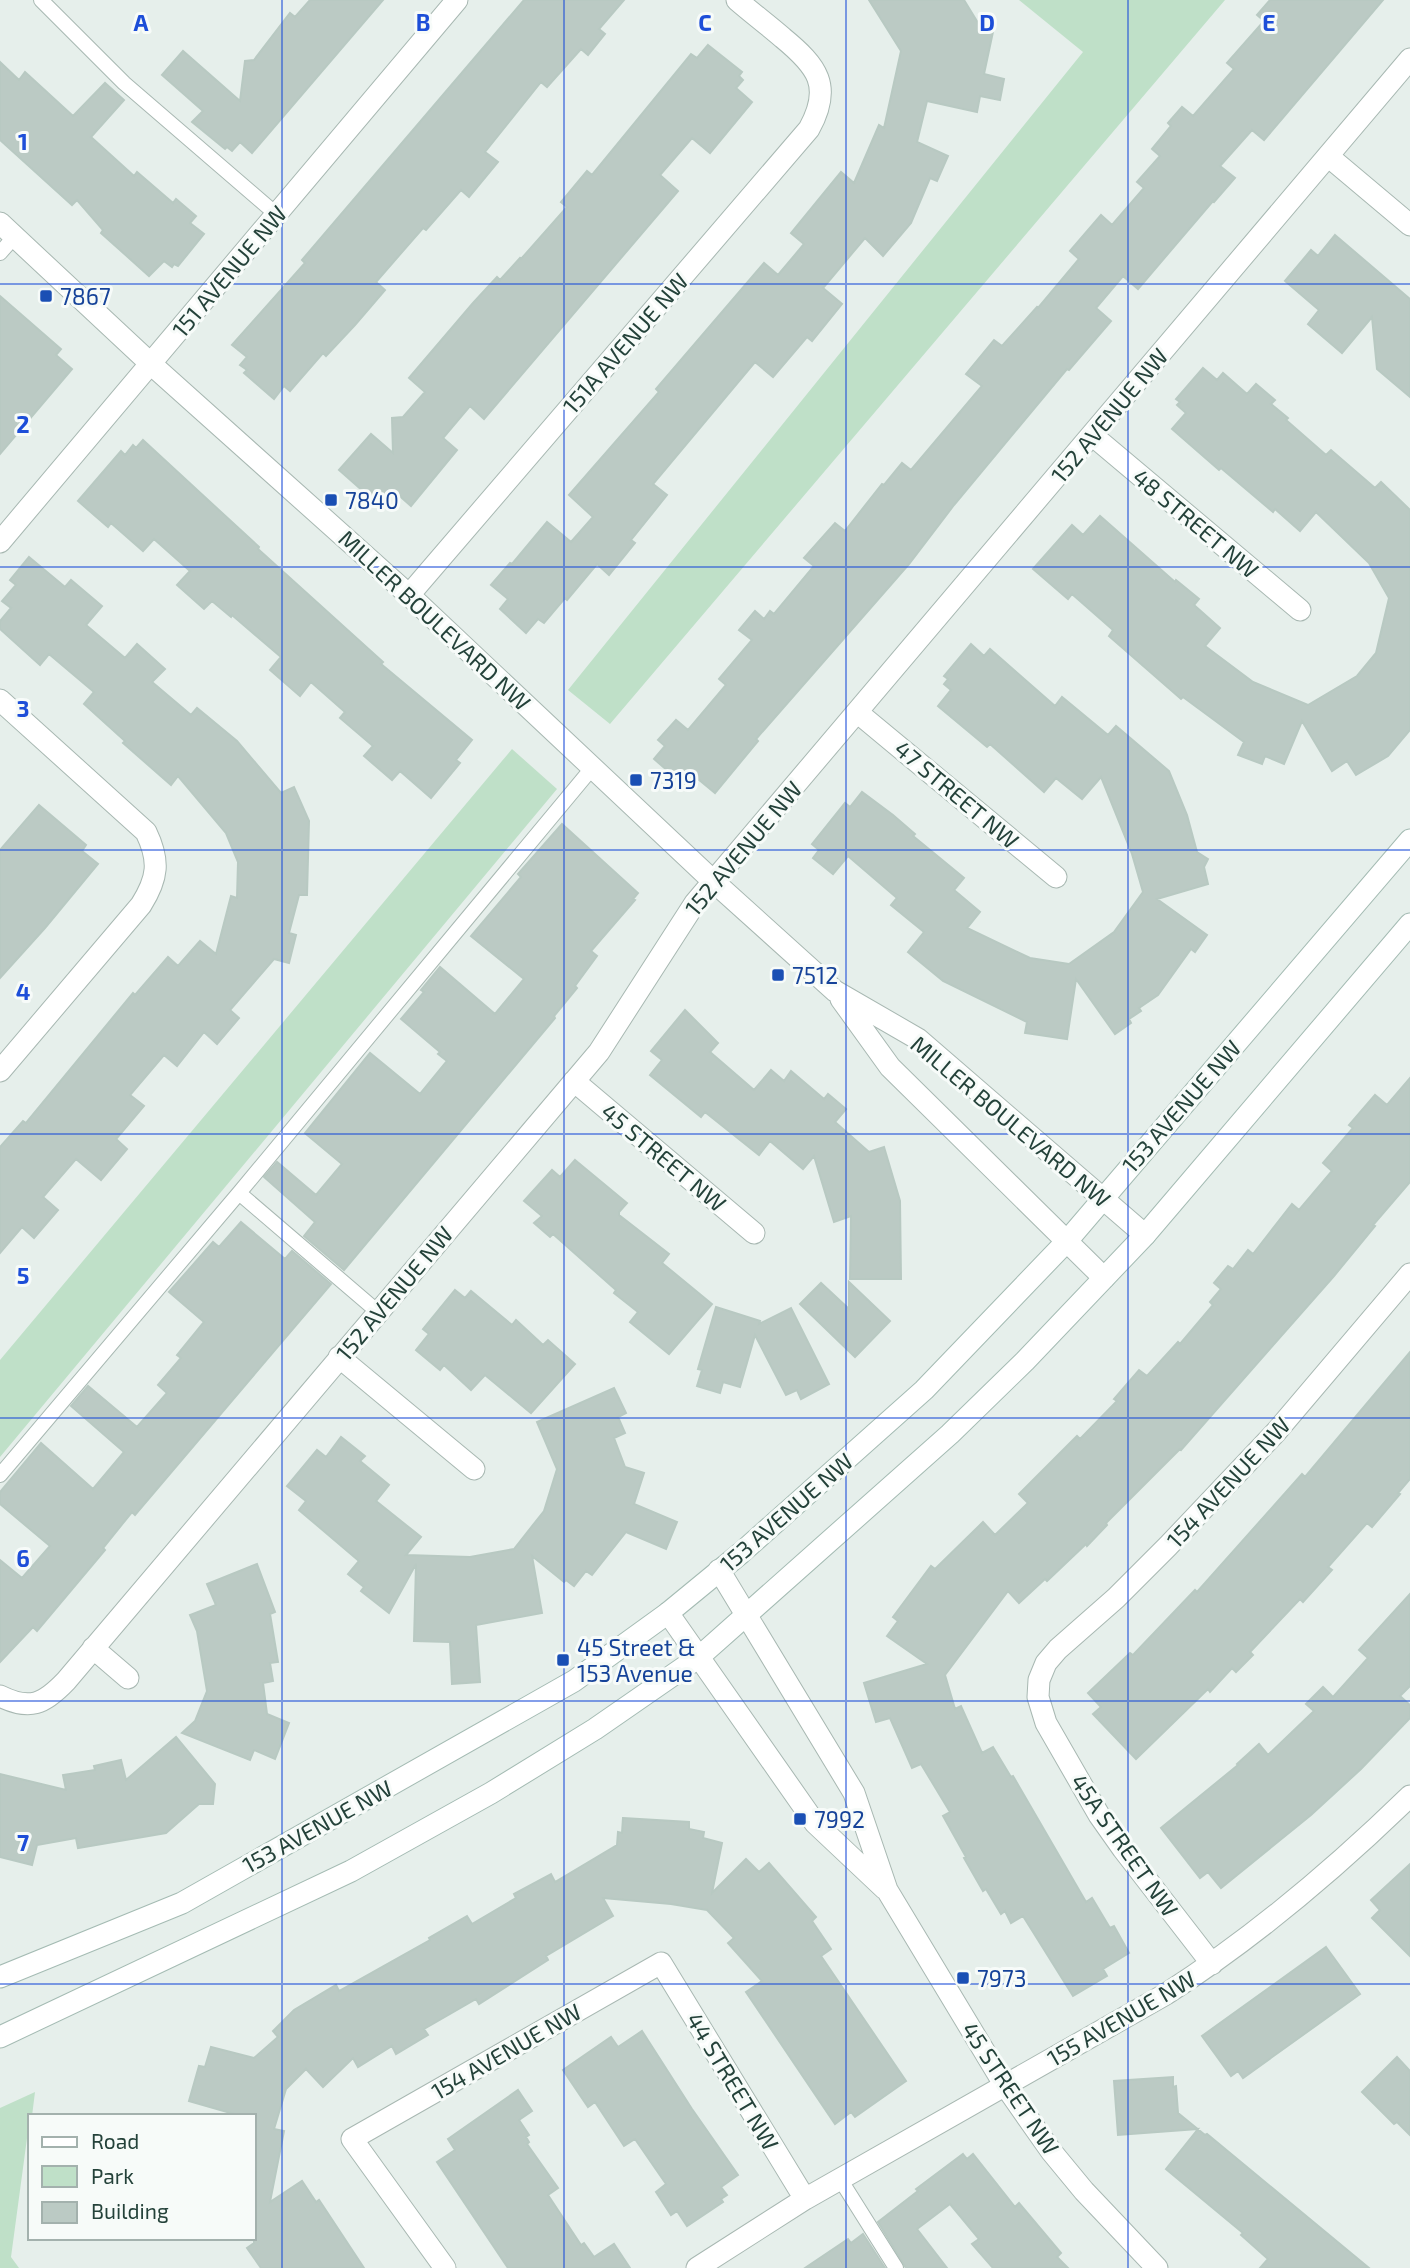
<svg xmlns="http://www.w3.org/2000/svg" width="1410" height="2268" font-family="'Exo 2',sans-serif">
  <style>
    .green { fill: #bfe0c8 }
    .building { fill: #bbcac4; stroke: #b8c9c2; stroke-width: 2 }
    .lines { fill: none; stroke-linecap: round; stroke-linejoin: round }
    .service-casing { stroke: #a8b8b2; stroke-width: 16 }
    .minor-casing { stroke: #a8b8b2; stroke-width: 23 }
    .tertiary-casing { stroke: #a8b8b2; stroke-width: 23 }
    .secondary-casing { stroke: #a4bbb3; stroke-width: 23 }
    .service { stroke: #fff; stroke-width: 14 }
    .minor { stroke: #fff; stroke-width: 21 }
    .tertiary { stroke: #fff; stroke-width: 21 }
    .secondary { stroke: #fff; stroke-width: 21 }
    .grid { fill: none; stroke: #1d4ed8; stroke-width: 2; stroke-opacity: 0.55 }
    .transit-dot { fill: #1a4fb4; stroke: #f7fbf9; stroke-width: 2.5 }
    .labels { text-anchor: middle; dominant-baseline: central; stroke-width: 6; stroke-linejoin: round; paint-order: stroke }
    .street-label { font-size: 23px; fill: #24423a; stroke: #f7fbf9 }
    .transit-label { font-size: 23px; fill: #164399; stroke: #f7fbf9; text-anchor: start }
    .grid-label { font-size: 23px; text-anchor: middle; font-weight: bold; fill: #1d4ed8; stroke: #f7fbf9; stroke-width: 6; stroke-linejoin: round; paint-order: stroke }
  </style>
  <rect width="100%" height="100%" fill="#e6efeb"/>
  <path class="green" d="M 1019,0 L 1225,0 L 610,724 L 568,690 L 1083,52 Z
    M 512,749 L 557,789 L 0,1457 L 0,1360 Z
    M 35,2092 L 32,2116 L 30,2116 L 11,2257 L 19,2268 L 0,2268 L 0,2108 Z"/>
  <path class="building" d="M 310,0 L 383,0 L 252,153 L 240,142 L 232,151 L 227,147 L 225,149 L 192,122 L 203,111 L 162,75 L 183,51 L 240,101 L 245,61 L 254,60 L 290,13 L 295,17 Z
    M 524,0 L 624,0 L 599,29 L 605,34 L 588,55 L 581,49 L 547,87 L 541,82 L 485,152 L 498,162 L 469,197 L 461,190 L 426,230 L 423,228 L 376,282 L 385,290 L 355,325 L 326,356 L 323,353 L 290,391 L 284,386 L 274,399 L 244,373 L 247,370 L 240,365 L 247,357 L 232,345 L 305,263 L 302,260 Z
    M 869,0 L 964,0 L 983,31 L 994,27 L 984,74 L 1004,79 L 1000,100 L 980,96 L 977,112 L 927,101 L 917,142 L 948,156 L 937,181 L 930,178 L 911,223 L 883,256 L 865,238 L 823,288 L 842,304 L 812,341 L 807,337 L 773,377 L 755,362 L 653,484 L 667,495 L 631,540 L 635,543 L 609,575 L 597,564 L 567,600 L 565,598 L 544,623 L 538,619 L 526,633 L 500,609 L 508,599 L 491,585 L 510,563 L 512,564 L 547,522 L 571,542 L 593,517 L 569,495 L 659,392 L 656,389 L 764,263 L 778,275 L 804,244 L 791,233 L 841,172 L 854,183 L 879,125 L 884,128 L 901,51 Z
    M 1270,0 L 1383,0 L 1264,140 L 1252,130 L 1220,166 L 1235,178 L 1214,202 L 1213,201 L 1138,289 L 1123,276 L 1096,308 L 1111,321 L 1069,370 L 1067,369 L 954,505 L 909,564 L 756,739 L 758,741 L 715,793 L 698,779 L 689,789 L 654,759 L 665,746 L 658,740 L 676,720 L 688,730 L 726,685 L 719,679 L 752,640 L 739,630 L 755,611 L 764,619 L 770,611 L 774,614 L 814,566 L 804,558 L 835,523 L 845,531 L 882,484 L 884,485 L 902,463 L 911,470 L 982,386 L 966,374 L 994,340 L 1002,346 L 1037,307 L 1038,308 L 1079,259 L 1070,251 L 1101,215 L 1112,225 L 1144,188 L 1137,182 L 1160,156 L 1152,149 L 1171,126 L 1168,123 L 1182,107 L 1193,116 L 1234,69 L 1227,63 L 1264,21 L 1257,15 Z
    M 708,45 L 742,72 L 739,76 L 743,80 L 736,88 L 752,102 L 710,153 L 692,138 L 660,175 L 678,191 L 484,419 L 470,406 L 443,438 L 457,450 L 411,506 L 394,491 L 381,507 L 339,470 L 371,434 L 393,453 L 392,418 L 403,417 L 425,392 L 409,378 L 473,303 L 497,277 L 500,280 L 520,258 L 521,259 L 567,207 L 561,202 L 587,171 L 592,175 L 691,54 L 697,58 Z
    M 0,62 L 19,80 L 25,72 L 73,116 L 105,83 L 124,100 L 91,137 L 134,176 L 137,172 L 173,203 L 176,199 L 196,216 L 190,223 L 204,234 L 178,266 L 174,264 L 172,267 L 164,261 L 149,276 L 101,233 L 103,230 L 77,200 L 72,205 L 0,140 Z
    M 1335,235 L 1410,299 L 1410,397 L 1377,369 L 1372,317 L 1342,353 L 1308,324 L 1319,310 L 1285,281 L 1311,250 L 1318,256 Z
    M 0,296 L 61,349 L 56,355 L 72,369 L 0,454 Z
    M 1203,368 L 1217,380 L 1223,373 L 1247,394 L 1256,384 L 1275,400 L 1271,404 L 1288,418 L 1286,420 L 1326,455 L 1331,450 L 1375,488 L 1381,482 L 1410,510 L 1410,730 L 1388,756 L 1356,775 L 1347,761 L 1332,771 L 1302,721 L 1284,764 L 1265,756 L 1262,764 L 1238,755 L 1244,742 L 1183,697 L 1181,699 L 1109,636 L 1113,630 L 1072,594 L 1068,599 L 1033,569 L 1072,525 L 1083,535 L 1100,516 L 1175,582 L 1176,580 L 1199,599 L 1194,605 L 1220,628 L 1205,646 L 1253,682 L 1308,705 L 1357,676 L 1376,653 L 1389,598 L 1369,563 L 1316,512 L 1300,531 L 1275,509 L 1273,512 L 1221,468 L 1219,470 L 1172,429 L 1186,413 L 1177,405 L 1180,402 L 1176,399 Z
    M 143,440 L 259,547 L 258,549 L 383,662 L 381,664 L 472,740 L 456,760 L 460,763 L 431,798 L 400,771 L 392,780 L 364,756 L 373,746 L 340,718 L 345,712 L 311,682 L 300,696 L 270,670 L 281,657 L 232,615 L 231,617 L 212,601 L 204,609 L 177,585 L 190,571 L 154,539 L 143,551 L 111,523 L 108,527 L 78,501 L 121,451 L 125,455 L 133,445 L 136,448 Z
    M 29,557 L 65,587 L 71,580 L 102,606 L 86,625 L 125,658 L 137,644 L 165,669 L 152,682 L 191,715 L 197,708 L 237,741 L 281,793 L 294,787 L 309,821 L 307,895 L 299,895 L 289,933 L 296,935 L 289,963 L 274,959 L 230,1010 L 239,1018 L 217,1044 L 204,1032 L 177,1066 L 164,1055 L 130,1095 L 144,1106 L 116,1139 L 127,1149 L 101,1180 L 76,1159 L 43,1197 L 58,1210 L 34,1238 L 22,1227 L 0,1253 L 0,1147 L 23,1121 L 26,1123 L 133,993 L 135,995 L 168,957 L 178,966 L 200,941 L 216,954 L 231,896 L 237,898 L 238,862 L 226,833 L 178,776 L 171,785 L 123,743 L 125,741 L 84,704 L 94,692 L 49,654 L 40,665 L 0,629 L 0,621 L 11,608 L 2,601 L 16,585 L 10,580 Z
    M 971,644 L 984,656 L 990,649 L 1055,706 L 1062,697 L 1108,735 L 1116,726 L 1169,771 L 1187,815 L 1197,852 L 1208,859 L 1204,867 L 1208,884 L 1157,899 L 1207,935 L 1195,952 L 1191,949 L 1158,995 L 1139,1008 L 1141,1011 L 1129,1019 L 1131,1023 L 1115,1034 L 1076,979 L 1067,1039 L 1025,1033 L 1027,1022 L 943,981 L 908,952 L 924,932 L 891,905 L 897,898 L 848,856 L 833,874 L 813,858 L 819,850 L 812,844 L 845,803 L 850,807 L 862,792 L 893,815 L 915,834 L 913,836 L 964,878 L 954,890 L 980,912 L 967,928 L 1030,958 L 1069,964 L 1114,932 L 1143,892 L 1132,854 L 1101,777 L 1082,799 L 1056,778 L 1044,792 L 990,744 L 987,747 L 938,706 L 951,690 L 944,684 L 948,679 L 944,676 Z
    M 39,805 L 86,845 L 82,851 L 98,864 L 45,928 L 0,978 L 0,850 Z
    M 562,824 L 638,893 L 633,899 L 635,900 L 591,951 L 597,956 L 575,986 L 577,988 L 554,1016 L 555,1018 L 344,1270 L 304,1236 L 315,1222 L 264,1177 L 277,1162 L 316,1195 L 342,1164 L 305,1133 L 370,1053 L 420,1094 L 447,1061 L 438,1054 L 440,1052 L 401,1019 L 424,992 L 421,990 L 440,967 L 495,1014 L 524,979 L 471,936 L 521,877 L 518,874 Z
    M 685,1010 L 718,1043 L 710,1052 L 754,1090 L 771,1070 L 784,1081 L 791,1071 L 824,1099 L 828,1094 L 846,1109 L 835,1122 L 869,1152 L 884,1147 L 900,1201 L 901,1279 L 850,1279 L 851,1216 L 834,1222 L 814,1156 L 803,1169 L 770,1141 L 759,1155 L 705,1112 L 701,1117 L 650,1075 L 662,1060 L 651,1051 Z
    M 1410,1078 L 1410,1182 L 1373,1225 L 1375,1226 L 1334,1276 L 1181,1450 L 1180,1449 L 1106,1523 L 1107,1525 L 1087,1546 L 1086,1544 L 1047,1581 L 1045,1579 L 1019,1603 L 1008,1591 L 945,1675 L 955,1709 L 961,1706 L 982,1753 L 993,1747 L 1011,1777 L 1013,1776 L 1086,1902 L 1092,1898 L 1110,1928 L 1114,1926 L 1129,1953 L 1103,1969 L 1107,1976 L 1073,1996 L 1023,1916 L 1011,1923 L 1005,1911 L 1001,1914 L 986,1889 L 983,1891 L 964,1858 L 966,1857 L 943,1816 L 950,1812 L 921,1764 L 912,1768 L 890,1718 L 876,1722 L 864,1683 L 927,1664 L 887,1636 L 898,1621 L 893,1617 L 931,1566 L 935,1569 L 983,1522 L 995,1535 L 1028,1503 L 1019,1494 L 1077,1436 L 1080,1439 L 1117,1401 L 1114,1399 L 1139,1370 L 1147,1376 L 1178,1342 L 1180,1344 L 1213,1305 L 1210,1302 L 1221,1289 L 1214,1283 L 1228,1266 L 1233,1269 L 1248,1250 L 1253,1254 L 1292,1204 L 1299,1210 L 1332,1171 L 1323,1163 L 1353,1128 L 1349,1125 L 1375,1095 L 1387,1105 Z
    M 575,1160 L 627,1203 L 619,1212 L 619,1215 L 669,1254 L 662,1263 L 712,1304 L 669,1354 L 630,1322 L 638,1312 L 614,1293 L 616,1290 L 553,1234 L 550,1237 L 534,1223 L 542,1216 L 524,1201 L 552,1170 L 560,1177 Z
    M 241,1222 L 285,1259 L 292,1251 L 331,1284 L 135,1515 L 132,1512 L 103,1548 L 105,1550 L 37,1631 L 33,1627 L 0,1662 L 0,1560 L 22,1578 L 50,1546 L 0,1504 L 0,1492 L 41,1443 L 93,1489 L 124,1452 L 71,1406 L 88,1386 L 137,1427 L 167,1393 L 158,1385 L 181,1358 L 177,1355 L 204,1322 L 169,1292 L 213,1242 L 219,1247 Z
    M 849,1282 L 890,1321 L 855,1357 L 800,1304 L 821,1283 L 849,1309 Z
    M 455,1290 L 465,1298 L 471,1291 L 512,1325 L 516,1320 L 543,1345 L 548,1340 L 575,1364 L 531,1413 L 485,1375 L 471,1390 L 444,1365 L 440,1370 L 416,1350 L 429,1334 L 423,1329 Z
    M 716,1307 L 760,1321 L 759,1324 L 791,1308 L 829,1384 L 801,1399 L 797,1390 L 786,1395 L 755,1335 L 740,1387 L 723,1382 L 720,1393 L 697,1386 L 702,1370 L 698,1369 Z
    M 1410,1352 L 1410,1479 L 1398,1493 L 1400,1494 L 1372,1527 L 1367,1523 L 1328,1567 L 1332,1570 L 1303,1602 L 1300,1599 L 1250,1652 L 1253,1655 L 1236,1672 L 1232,1668 L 1210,1692 L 1208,1689 L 1136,1759 L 1093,1714 L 1101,1707 L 1088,1693 L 1130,1653 L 1133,1655 L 1195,1590 L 1197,1592 L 1302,1474 L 1305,1477 Z
    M 614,1388 L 626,1413 L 618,1417 L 625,1433 L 614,1438 L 625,1467 L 644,1473 L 634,1504 L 677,1522 L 666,1549 L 626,1532 L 592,1575 L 586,1571 L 574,1586 L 566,1580 L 564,1582 L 532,1556 L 542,1613 L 476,1625 L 480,1682 L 452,1684 L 450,1642 L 414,1641 L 416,1564 L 389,1613 L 361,1591 L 364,1587 L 348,1574 L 359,1561 L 299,1510 L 306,1501 L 287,1486 L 317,1450 L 326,1457 L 341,1437 L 365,1456 L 360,1461 L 389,1485 L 376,1501 L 421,1537 L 406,1555 L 470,1557 L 514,1549 L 544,1511 L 557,1469 L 537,1422 Z
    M 257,1564 L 275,1612 L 270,1614 L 278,1662 L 270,1663 L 273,1681 L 263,1683 L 267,1714 L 289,1723 L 275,1759 L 254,1750 L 250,1760 L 182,1733 L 195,1721 L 207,1691 L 197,1631 L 190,1615 L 216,1605 L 207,1584 Z
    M 1410,1594 L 1410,1686 L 1400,1696 L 1410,1705 L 1410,1718 L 1361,1769 L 1311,1815 L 1221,1888 L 1208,1872 L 1200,1878 L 1161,1828 L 1238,1765 L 1237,1764 L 1259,1744 L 1268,1755 L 1314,1711 L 1306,1704 L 1323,1687 L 1333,1697 L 1368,1658 L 1359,1650 Z
    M 176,1737 L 215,1784 L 213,1804 L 199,1804 L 166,1833 L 78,1848 L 76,1838 L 37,1845 L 32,1865 L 0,1857 L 0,1774 L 66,1790 L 63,1775 L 95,1770 L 94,1766 L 121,1760 L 126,1780 Z
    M 623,1818 L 689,1822 L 689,1829 L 704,1832 L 703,1838 L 722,1843 L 712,1893 L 746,1859 L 759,1872 L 769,1863 L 816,1917 L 812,1921 L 831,1949 L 821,1956 L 906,2081 L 855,2117 L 851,2112 L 835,2124 L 746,1992 L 762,1981 L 728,1943 L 734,1938 L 707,1910 L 671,1904 L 603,1898 L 613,1916 L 546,1956 L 548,1960 L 479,2004 L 476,1999 L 424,2029 L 428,2035 L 396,2054 L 392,2046 L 358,2067 L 353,2058 L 323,2087 L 306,2069 L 286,2089 L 274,2129 L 284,2131 L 270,2202 L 302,2181 L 316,2202 L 319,2200 L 364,2268 L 261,2268 L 247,2248 L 254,2243 L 254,2116 L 241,2116 L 189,2101 L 199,2066 L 205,2067 L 211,2047 L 254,2058 L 278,2037 L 273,2031 L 294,2010 L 336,1985 L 339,1991 L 430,1940 L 429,1938 L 467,1916 L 472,1924 L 516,1898 L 514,1894 L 551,1874 L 555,1882 L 617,1845 L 618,1832 L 622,1833 Z
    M 1410,1864 L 1410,1956 L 1372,1918 L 1380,1910 L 1371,1900 Z
    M 1326,1947 L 1360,1994 L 1243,2078 L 1238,2071 L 1231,2076 L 1202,2036 Z
    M 642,2031 L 692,2109 L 738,2175 L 721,2187 L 727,2195 L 721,2199 L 723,2202 L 687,2226 L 677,2211 L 671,2215 L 656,2192 L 666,2184 L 635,2139 L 624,2146 L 595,2102 L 588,2107 L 563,2070 L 611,2037 L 618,2047 Z
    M 1397,2057 L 1410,2071 L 1410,2135 L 1397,2122 L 1394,2124 L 1362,2092 Z
    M 1173,2077 L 1173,2087 L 1176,2086 L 1178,2113 L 1205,2135 L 1207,2134 L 1369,2268 L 1260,2268 L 1268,2259 L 1241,2235 L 1243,2233 L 1166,2169 L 1198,2129 L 1118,2135 L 1114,2081 Z
    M 518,2090 L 532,2111 L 519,2120 L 529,2135 L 526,2137 L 529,2142 L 527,2144 L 558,2188 L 548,2195 L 581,2245 L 584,2243 L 594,2257 L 614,2244 L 630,2268 L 508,2268 L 437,2162 L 455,2150 L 448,2139 Z
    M 963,2154 L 967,2159 L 973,2154 L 1015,2207 L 1019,2203 L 1061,2253 L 1057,2257 L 1068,2268 L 993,2268 L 972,2244 L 979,2239 L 950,2204 L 917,2229 L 947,2268 L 906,2268 L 878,2222 L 918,2191 L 916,2189 Z
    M 863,2234 L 885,2268 L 805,2268 L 848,2239 L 851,2243 Z"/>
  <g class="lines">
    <defs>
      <path id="service" d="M 41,0 L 124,83 L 276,214
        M 0,253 L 15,236
        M 239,1193 L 378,1312
        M 0,1475 L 239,1193 L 593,767
        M 840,2179 L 896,2268"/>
      <path id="minor" d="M 1328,156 L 1410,225
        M 1092,435 L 1300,610
        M 0,542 L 457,0
        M 409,595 L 809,129 C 833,86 817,66 783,38 C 768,25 752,13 737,0
        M 0,700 L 146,832 C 160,861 158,878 141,905 L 0,1071
        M 857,712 L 1056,877
        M 574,1081 L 754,1233
        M 339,1357 L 474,1469
        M 93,1648 L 128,1678
        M 0,1696 C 30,1711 44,1704 66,1681 L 599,1052 L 695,903 L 1410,59
        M 1212,1964 L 1123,1849 L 1099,1815 L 1046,1723 L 1038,1697 L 1039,1680 L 1046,1663 L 1058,1649 L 1116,1598 L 1168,1546 L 1276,1432 L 1410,1274
        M 445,2268 L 352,2139 L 661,1963 L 805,2199
        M 697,2268 L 805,2199 L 1166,1994 C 1255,1937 1334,1870 1410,1796"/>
      <path id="tertiary" d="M 0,223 L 151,364 L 409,595 L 713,881 L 835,991 L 918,1039 L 1145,1235
        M 841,999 L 890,1067 L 1104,1278
        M 719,1570 L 854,1793 L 887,1890 L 1004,2084 L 1051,2151 L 1084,2191 L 1157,2268
        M 668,1613 L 815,1823 L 885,1889"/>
      <path id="secondary" d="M 0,1977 L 182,1903 L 574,1681 L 668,1613 L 741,1553 L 924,1390 L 1067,1241 L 1410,840
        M 0,2037 L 351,1871 L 491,1793 L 595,1729 L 699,1657 L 950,1434 L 1025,1361 L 1145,1235 L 1410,924"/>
    </defs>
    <use href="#service" class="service-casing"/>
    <use href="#minor" class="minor-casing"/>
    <use href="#tertiary" class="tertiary-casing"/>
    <use href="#secondary" class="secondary-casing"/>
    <use href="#service" class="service"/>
    <use href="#minor" class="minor"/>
    <use href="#tertiary" class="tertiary"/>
    <use href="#secondary" class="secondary"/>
  </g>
  <path class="grid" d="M 282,0 L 282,2268M 564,0 L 564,2268M 846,0 L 846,2268M 1128,0 L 1128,2268M 0,284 L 1410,284M 0,567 L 1410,567M 0,850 L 1410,850M 0,1134 L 1410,1134M 0,1418 L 1410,1418M 0,1701 L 1410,1701M 0,1984 L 1410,1984"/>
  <g class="transit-dot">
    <rect x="39" y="289" width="14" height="14" rx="3.5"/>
    <rect x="324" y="493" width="14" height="14" rx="3.5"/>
    <rect x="629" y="773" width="14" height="14" rx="3.5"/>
    <rect x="771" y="968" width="14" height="14" rx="3.5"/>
    <rect x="556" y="1653" width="14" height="14" rx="3.5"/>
    <rect x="793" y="1812" width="14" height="14" rx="3.5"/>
    <rect x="956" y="1971" width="14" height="14" rx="3.5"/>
  </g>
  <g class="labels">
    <g class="street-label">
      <text transform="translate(229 271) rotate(-50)">151 AVENUE NW</text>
      <text transform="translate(625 343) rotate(-49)">151A AVENUE NW</text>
      <text transform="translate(1109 415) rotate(-50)">152 AVENUE NW</text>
      <text transform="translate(1196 523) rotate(40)">48 STREET NW</text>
      <text transform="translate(435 620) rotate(43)">MILLER BOULEVARD NW</text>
      <text transform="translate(957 794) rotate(40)">47 STREET NW</text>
      <text transform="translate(743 848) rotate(-50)">152 AVENUE NW</text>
      <text transform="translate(1181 1106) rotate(-49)">153 AVENUE NW</text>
      <text transform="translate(1011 1121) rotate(40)">MILLER BOULEVARD NW</text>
      <text transform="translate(664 1157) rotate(40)">45 STREET NW</text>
      <text transform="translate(394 1293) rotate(-50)">152 AVENUE NW</text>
      <text transform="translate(1228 1482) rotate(-47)">154 AVENUE NW</text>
      <text transform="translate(786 1512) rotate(-41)">153 AVENUE NW</text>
      <text transform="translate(317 1826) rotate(-29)">153 AVENUE NW</text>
      <text transform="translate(1125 1845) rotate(55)">45A STREET NW</text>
      <text transform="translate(1121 2018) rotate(-30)">155 AVENUE NW</text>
      <text transform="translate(506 2051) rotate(-30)">154 AVENUE NW</text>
      <text transform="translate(733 2081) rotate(59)">44 STREET NW</text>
      <text transform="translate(1011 2088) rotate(56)">45 STREET NW</text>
    </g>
    <g class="transit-label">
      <text x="60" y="296">7867</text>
      <text x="345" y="500">7840</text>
      <text x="650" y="780">7319</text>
      <text x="792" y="975">7512</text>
      <text x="577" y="1647">45 Street &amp;<tspan x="577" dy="26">153 Avenue</tspan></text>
      <text x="814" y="1819">7992</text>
      <text x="977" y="1978">7973</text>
    </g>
  </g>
  <g class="grid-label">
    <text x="141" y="31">A</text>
    <text x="423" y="31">B</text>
    <text x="705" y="31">C</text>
    <text x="987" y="31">D</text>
    <text x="1269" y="31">E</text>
    <text x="23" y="150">1</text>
    <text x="23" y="433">2</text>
    <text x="23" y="717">3</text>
    <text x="23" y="1000">4</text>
    <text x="23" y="1284">5</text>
    <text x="23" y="1567">6</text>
    <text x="23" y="1851">7</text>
  </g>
  <rect x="28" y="2114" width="228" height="126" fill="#f7fbf9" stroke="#a3b1ad" stroke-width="2"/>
  <rect x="42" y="2137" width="35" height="10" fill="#ffffff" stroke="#a3b1ad" stroke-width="2"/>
  <text x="91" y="2149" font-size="21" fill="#24423a">Road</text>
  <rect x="42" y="2166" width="35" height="21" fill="#bfe0c8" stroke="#a3b1ad" stroke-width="2"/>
  <text x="91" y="2184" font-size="21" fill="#24423a">Park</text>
  <rect x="42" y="2202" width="35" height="21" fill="#bbcac4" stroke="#a3b1ad" stroke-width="2"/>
  <text x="91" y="2219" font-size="21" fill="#24423a">Building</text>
</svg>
